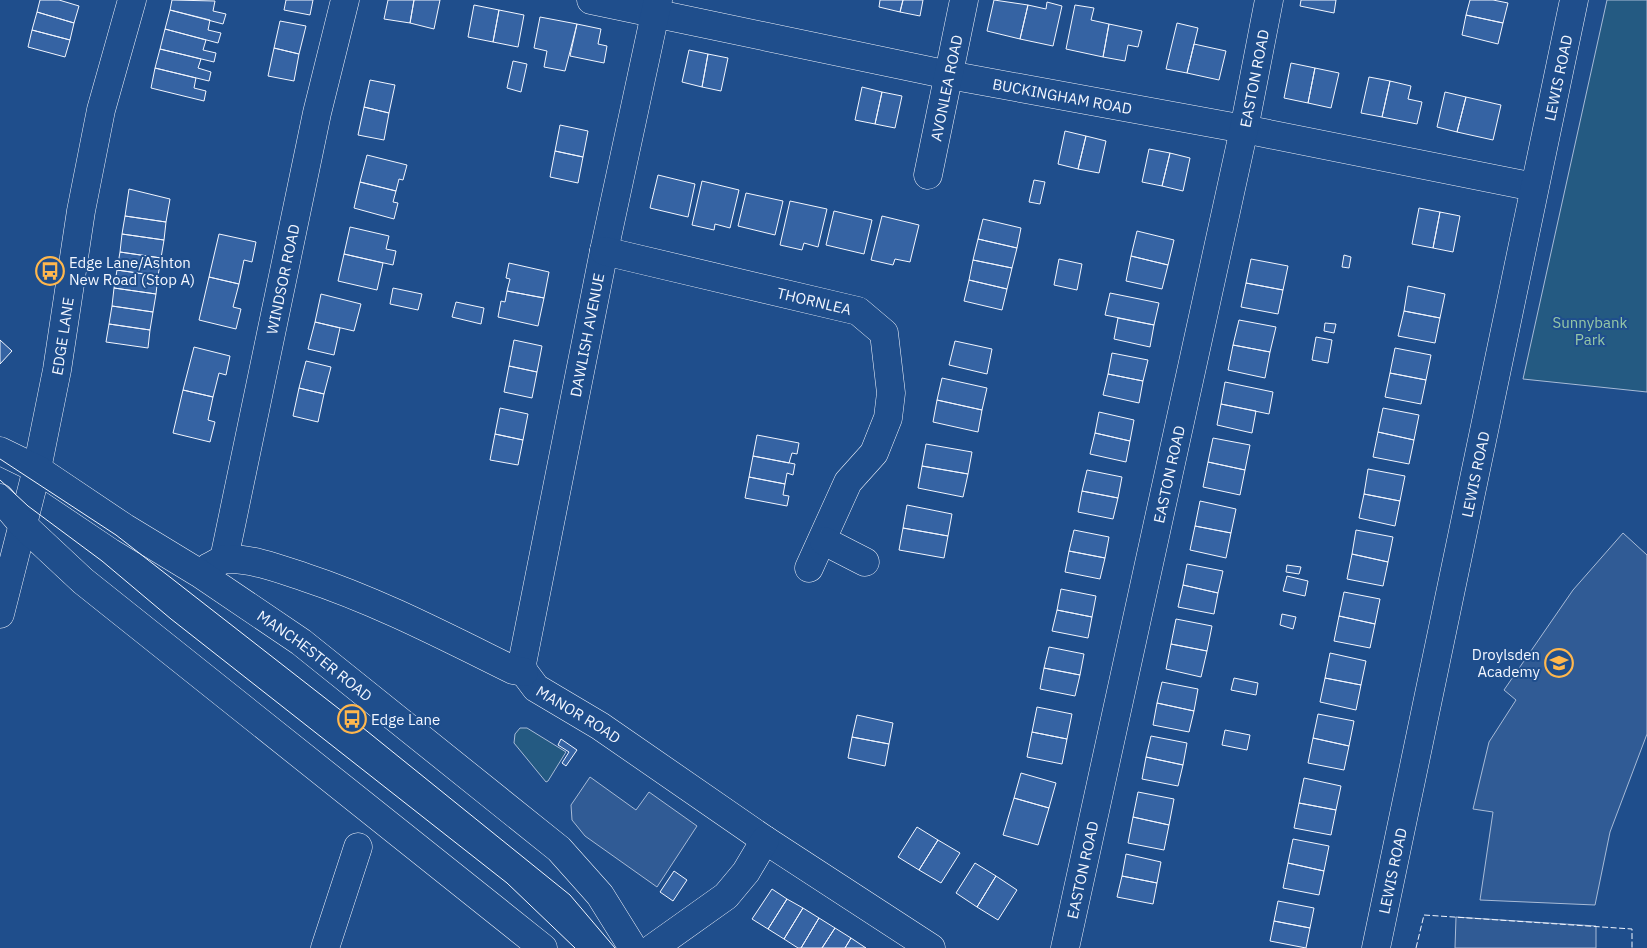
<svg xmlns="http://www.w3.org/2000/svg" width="1647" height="948" font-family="'IBM Plex Sans',sans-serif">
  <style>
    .green { fill: #245a82; stroke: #a8bbd7 }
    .parking { fill: #305b95; stroke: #a8bbd7 }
    .building { fill: #3563a3; stroke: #f2f6ff }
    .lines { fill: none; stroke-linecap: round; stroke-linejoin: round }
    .minor-casing { stroke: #f2f6ff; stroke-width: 29 }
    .major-casing { stroke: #f2f6ff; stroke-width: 29 }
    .minor { stroke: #1f4e8c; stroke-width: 28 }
    .major { stroke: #1f4e8c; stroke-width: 28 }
    .tram { stroke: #f2f6ff; stroke-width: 1 }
    .fence { stroke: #f2f6ff; stroke-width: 1; stroke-dasharray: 6 2.5; stroke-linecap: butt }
    .labels { text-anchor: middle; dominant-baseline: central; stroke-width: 4; stroke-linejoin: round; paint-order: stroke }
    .street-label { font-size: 15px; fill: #f2f6ff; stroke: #1f4e8c }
    .poi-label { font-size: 15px; fill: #f2f6ff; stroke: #1f4e8c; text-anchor: start }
    .park-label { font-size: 15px; fill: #97c8a6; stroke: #1f4e8c }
  </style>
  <rect width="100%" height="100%" fill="#1f4e8c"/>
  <path class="green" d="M 1607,0 L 1647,0 L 1647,392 L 1523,379 Z
    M 520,728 L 527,728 L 566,752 L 548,781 L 546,782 L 514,743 L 515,734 Z"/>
  <path class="parking" d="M 1623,533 L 1647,555 L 1647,734 L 1610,832 L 1595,905 L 1480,900 L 1493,812 L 1473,809 L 1489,742 L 1516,700 L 1504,690 L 1573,590 Z
    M 590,777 L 636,810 L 649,792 L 697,826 L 657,887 L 585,836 L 572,820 L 571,805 Z
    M 1456,917 L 1596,926 L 1596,948 L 1455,948 Z"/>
  <path class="building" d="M 40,0 L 59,0 L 79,6 L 74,23 L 37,12 Z
    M 172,0 L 215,1 L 213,11 L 226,14 L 223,24 L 170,10 Z
    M 286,0 L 313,0 L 310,15 L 284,10 Z
    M 388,0 L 414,0 L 410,23 L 384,19 Z
    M 414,0 L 440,0 L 434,29 L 410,23 Z
    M 880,0 L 903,0 L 900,12 L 879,7 Z
    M 903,0 L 923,0 L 920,16 L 900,12 Z
    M 994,0 L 1028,5 L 1020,39 L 987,31 Z
    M 1301,0 L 1336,0 L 1334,13 L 1300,6 Z
    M 1470,0 L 1493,0 L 1508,3 L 1503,23 L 1466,15 Z
    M 1047,2 L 1062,6 L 1053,46 L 1020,39 L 1028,5 L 1046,9 Z
    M 474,5 L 499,10 L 493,42 L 468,37 Z
    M 1075,5 L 1094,8 L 1091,20 L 1109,24 L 1103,57 L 1066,49 Z
    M 170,10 L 210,20 L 208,30 L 221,33 L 218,43 L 165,29 Z
    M 499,10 L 524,15 L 518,47 L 493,42 Z
    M 37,12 L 74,23 L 70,40 L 32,30 Z
    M 1466,15 L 1503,23 L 1498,44 L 1462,35 Z
    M 540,17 L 577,24 L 565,71 L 544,67 L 547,51 L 534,48 Z
    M 280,21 L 306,26 L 299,54 L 274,48 Z
    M 1177,23 L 1198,28 L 1187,73 L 1166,69 Z
    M 577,24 L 601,29 L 598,44 L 607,46 L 604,63 L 570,56 Z
    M 1109,24 L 1142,31 L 1138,47 L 1128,45 L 1125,61 L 1103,57 Z
    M 165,29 L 206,40 L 203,50 L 216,53 L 214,62 L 160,49 Z
    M 32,30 L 70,40 L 65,57 L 28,47 Z
    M 1194,44 L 1226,51 L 1219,80 L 1187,73 Z
    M 274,48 L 299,54 L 294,81 L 268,76 Z
    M 160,49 L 201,59 L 198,68 L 211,72 L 209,81 L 155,68 Z
    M 689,50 L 708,54 L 702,87 L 682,82 Z
    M 708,54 L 728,58 L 721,91 L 702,87 Z
    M 513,61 L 527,64 L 521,92 L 507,88 Z
    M 1291,63 L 1315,68 L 1308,103 L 1284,98 Z
    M 155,68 L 196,78 L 194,88 L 206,91 L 204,101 L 151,88 Z
    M 1315,68 L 1339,73 L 1331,108 L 1308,103 Z
    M 1369,77 L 1390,81 L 1382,117 L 1361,113 Z
    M 370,80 L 395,85 L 389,113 L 364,107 Z
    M 1390,81 L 1411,86 L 1408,99 L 1422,102 L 1417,124 L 1382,117 Z
    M 862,87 L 882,92 L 875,124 L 855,120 Z
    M 882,92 L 902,96 L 895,128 L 875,124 Z
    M 1445,92 L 1466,97 L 1457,132 L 1437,127 Z
    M 1466,97 L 1501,105 L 1493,140 L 1457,132 Z
    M 364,107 L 389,113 L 384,140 L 358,135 Z
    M 560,125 L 588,131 L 583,157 L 555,151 Z
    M 1065,131 L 1086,136 L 1078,169 L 1058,164 Z
    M 1086,136 L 1106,141 L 1099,173 L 1078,169 Z
    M 1149,149 L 1170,153 L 1162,186 L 1142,182 Z
    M 555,151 L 583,157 L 578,183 L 550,177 Z
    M 1170,153 L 1190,158 L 1183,191 L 1162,186 Z
    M 367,155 L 407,165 L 403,180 L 399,179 L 396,191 L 360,182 Z
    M 658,175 L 695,184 L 688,217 L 650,208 Z
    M 1034,180 L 1045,182 L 1040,204 L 1029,202 Z
    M 702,181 L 739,190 L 730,228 L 715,224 L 714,230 L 692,225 Z
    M 360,182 L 396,191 L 393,202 L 398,203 L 394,219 L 354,208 Z
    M 129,189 L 170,199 L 166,222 L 125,216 Z
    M 746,193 L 783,201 L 775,235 L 738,226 Z
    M 790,201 L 827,209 L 818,247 L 804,243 L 802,250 L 780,245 Z
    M 1419,208 L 1440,212 L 1433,248 L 1412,244 Z
    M 834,211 L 872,220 L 864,254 L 826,245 Z
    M 1440,212 L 1460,216 L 1453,252 L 1433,248 Z
    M 125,216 L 166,222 L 164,240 L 122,234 Z
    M 882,216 L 919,225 L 910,262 L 895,259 L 893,265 L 871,260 Z
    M 983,219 L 1021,228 L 1017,248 L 978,239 Z
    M 350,227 L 389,236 L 386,249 L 396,251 L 393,265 L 344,254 Z
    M 1137,231 L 1174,240 L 1168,265 L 1131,256 Z
    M 122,234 L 164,240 L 161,258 L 120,252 Z
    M 219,234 L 256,242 L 252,262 L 244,260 L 239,284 L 209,277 Z
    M 978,239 L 1017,248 L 1012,268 L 973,260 Z
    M 120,252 L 161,258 L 158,276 L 117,270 Z
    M 344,254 L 383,263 L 377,290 L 338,281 Z
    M 1344,255 L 1351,257 L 1349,268 L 1342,267 Z
    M 1131,256 L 1168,265 L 1162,289 L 1126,281 Z
    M 1059,259 L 1082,264 L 1077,290 L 1054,285 Z
    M 1251,259 L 1288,266 L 1283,290 L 1246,283 Z
    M 973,260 L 1012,268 L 1007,289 L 969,280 Z
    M 509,263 L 549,272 L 544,298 L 507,291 L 510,279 L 506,278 Z
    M 117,270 L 158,276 L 156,294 L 114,288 Z
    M 209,277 L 239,284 L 233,307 L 241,309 L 236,329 L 199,320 Z
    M 969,280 L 1007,289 L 1002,310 L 964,301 Z
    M 1246,283 L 1283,290 L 1278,314 L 1241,307 Z
    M 1408,286 L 1445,294 L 1440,318 L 1404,311 Z
    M 114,288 L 156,294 L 153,312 L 112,306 Z
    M 393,288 L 422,294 L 418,310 L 390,304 Z
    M 507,291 L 544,298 L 538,326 L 498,317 L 501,301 L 505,302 Z
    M 1110,293 L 1159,303 L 1154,325 L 1105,315 Z
    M 321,294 L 361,304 L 354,331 L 315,322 Z
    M 456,302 L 484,308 L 481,324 L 452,317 Z
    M 112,306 L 153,312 L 150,330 L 109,324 Z
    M 1404,311 L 1440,318 L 1435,343 L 1398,336 Z
    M 1118,318 L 1154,325 L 1150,347 L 1114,339 Z
    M 1239,320 L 1276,327 L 1270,352 L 1233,345 Z
    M 315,322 L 340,328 L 334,355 L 308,349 Z
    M 1325,323 L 1336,324 L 1334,333 L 1324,331 Z
    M 109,324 L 150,330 L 148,348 L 106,342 Z
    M 1316,337 L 1332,340 L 1328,363 L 1312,360 Z
    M 0,340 L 12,351 L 0,364 Z
    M 514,340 L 542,346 L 537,372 L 509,366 Z
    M 955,341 L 992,349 L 987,374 L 949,365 Z
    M 1233,345 L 1270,352 L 1265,378 L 1228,370 Z
    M 194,347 L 230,356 L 226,375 L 219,373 L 213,397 L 183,390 Z
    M 1395,348 L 1431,355 L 1426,380 L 1390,373 Z
    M 1112,353 L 1148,360 L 1143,381 L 1108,374 Z
    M 306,361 L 331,367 L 324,394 L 299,388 Z
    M 509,366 L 537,372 L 532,398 L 504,392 Z
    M 1390,373 L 1426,380 L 1421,404 L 1385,397 Z
    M 1108,374 L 1143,381 L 1139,403 L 1103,395 Z
    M 942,378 L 987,388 L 982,410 L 937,400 Z
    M 1225,382 L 1273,392 L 1269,414 L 1221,404 Z
    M 299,388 L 324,394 L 318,422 L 293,416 Z
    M 183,390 L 213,397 L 208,420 L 215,422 L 210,442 L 173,433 Z
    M 937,400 L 982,410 L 978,432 L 933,422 Z
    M 1221,404 L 1256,411 L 1252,433 L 1217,425 Z
    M 500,408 L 528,414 L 523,440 L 495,434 Z
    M 1383,408 L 1419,415 L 1414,440 L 1378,432 Z
    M 1099,412 L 1134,420 L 1130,441 L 1095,433 Z
    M 1378,432 L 1414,440 L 1409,464 L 1373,457 Z
    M 1095,433 L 1130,441 L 1126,462 L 1090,454 Z
    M 495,434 L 523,440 L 518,465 L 490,460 Z
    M 757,435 L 799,443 L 797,454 L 792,453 L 789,463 L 753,456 Z
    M 1213,438 L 1250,445 L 1245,470 L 1208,462 Z
    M 926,444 L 972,452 L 968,474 L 922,466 Z
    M 753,456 L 795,464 L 793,475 L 787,473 L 785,484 L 749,477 Z
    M 1208,462 L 1245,470 L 1240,495 L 1203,487 Z
    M 922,466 L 968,474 L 963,497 L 918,488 Z
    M 1368,469 L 1405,476 L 1400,501 L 1364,494 Z
    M 1087,470 L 1122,477 L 1118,498 L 1082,491 Z
    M 749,477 L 785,484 L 783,495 L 789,496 L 787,506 L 745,498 Z
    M 1082,491 L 1118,498 L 1113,519 L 1078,512 Z
    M 1364,494 L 1400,501 L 1395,526 L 1359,518 Z
    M 1200,501 L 1236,509 L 1231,533 L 1195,526 Z
    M 907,505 L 952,514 L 948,536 L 903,528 Z
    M 1195,526 L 1231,533 L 1226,558 L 1190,550 Z
    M 903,528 L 948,536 L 944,558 L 899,550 Z
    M 1074,530 L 1109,537 L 1105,558 L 1069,551 Z
    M 1356,530 L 1393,537 L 1388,562 L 1352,554 Z
    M 1069,551 L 1105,558 L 1100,579 L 1065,572 Z
    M 1352,554 L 1388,562 L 1383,586 L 1347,579 Z
    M 1187,564 L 1223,571 L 1218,593 L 1183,585 Z
    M 1287,565 L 1301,567 L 1299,574 L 1286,572 Z
    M 1287,576 L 1308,581 L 1305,596 L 1283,591 Z
    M 1183,585 L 1218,593 L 1214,614 L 1178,607 Z
    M 1061,589 L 1096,596 L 1092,617 L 1057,610 Z
    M 1344,592 L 1380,599 L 1375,624 L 1339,616 Z
    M 1057,610 L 1092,617 L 1088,638 L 1052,631 Z
    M 1282,614 L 1296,617 L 1293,629 L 1280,625 Z
    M 1339,616 L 1375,624 L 1370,648 L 1334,641 Z
    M 1176,619 L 1212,626 L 1207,651 L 1171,644 Z
    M 1171,644 L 1207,651 L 1201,677 L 1166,669 Z
    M 1049,647 L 1084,654 L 1080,675 L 1044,668 Z
    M 1330,653 L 1366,661 L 1361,685 L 1325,678 Z
    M 1044,668 L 1080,675 L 1075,696 L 1040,689 Z
    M 1234,678 L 1258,683 L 1256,695 L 1231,690 Z
    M 1325,678 L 1361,685 L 1356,710 L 1320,702 Z
    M 1162,682 L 1198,689 L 1194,711 L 1157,703 Z
    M 1157,703 L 1194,711 L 1189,732 L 1153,725 Z
    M 1037,707 L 1072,714 L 1067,739 L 1032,732 Z
    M 1318,714 L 1354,721 L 1349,746 L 1313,738 Z
    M 857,715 L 893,723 L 889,744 L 852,737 Z
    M 1225,730 L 1250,735 L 1247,750 L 1222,745 Z
    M 1032,732 L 1067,739 L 1062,764 L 1027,757 Z
    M 1151,736 L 1187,743 L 1183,765 L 1146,757 Z
    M 852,737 L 889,744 L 885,766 L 848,758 Z
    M 1313,738 L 1349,746 L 1344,770 L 1308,763 Z
    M 561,739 L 577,750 L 566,766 L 562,763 L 569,752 L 558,745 Z
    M 1146,757 L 1183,765 L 1178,786 L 1142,779 Z
    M 1021,773 L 1056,783 L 1049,808 L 1014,798 Z
    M 1304,778 L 1341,786 L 1336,810 L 1299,803 Z
    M 1138,792 L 1174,799 L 1169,825 L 1133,817 Z
    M 1014,798 L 1049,808 L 1038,845 L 1003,835 Z
    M 1299,803 L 1336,810 L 1331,835 L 1294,828 Z
    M 1133,817 L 1169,825 L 1164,850 L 1128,843 Z
    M 917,827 L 938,840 L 919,870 L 898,857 Z
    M 1293,839 L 1329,846 L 1324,871 L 1288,863 Z
    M 938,840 L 960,853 L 941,883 L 919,870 Z
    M 1126,854 L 1161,862 L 1157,883 L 1122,876 Z
    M 975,863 L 996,876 L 977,907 L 956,893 Z
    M 1288,863 L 1324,871 L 1319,895 L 1283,888 Z
    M 674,871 L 687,880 L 673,901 L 660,892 Z
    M 996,876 L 1017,890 L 998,920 L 977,907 Z
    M 1122,876 L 1157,883 L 1153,904 L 1117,897 Z
    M 772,889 L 787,899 L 768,929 L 752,919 Z
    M 787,899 L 803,908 L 784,939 L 768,929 Z
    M 1278,901 L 1314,908 L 1310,928 L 1274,921 Z
    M 803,908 L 819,918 L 801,948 L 798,948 L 784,939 Z
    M 819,918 L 835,928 L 822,948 L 801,948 Z
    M 1274,921 L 1310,928 L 1306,948 L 1270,941 Z
    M 835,928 L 851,938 L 845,948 L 822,948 Z
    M 851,938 L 866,948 L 845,948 Z"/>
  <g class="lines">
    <defs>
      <g id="minor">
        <path id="s1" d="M 591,0 L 949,75 L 1244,129 L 1534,187"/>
        <path id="s2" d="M 658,0 L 604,251 L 522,664 L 524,672 L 536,688 L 600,726 L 765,840 L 931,948"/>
        <path id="s3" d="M 928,175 L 964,0"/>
        <path id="s4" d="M 604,251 L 858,311 L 884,333 L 891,393 L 888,418 L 874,453 L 848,482 L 809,568"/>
        <path d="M 824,541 L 865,562"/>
        <path id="s5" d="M 224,559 L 317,113 L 345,0"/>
        <path d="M 209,567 C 214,565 220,560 226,559 C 251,558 280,569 304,577 C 377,601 444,636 513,670 L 524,672"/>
        <path id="s6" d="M 0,614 L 37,469 L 57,370 L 81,211 L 101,110 L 132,0"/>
        <path d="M 325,948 L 358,847"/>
        <path d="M 653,948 L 726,896 L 746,872 L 765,840"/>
        <path id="s7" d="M 1065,948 L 1244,129 L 1269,0"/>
        <path id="s8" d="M 1376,948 L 1574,0"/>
      </g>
      <g id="major">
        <path id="s9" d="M 0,451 L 37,469 L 125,528 L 199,573 L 301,642 L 559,849 L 600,895 L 633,948"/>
        <path d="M 0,498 L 23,525 L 83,581 L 543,948"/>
      </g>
    </defs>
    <use href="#minor" class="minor-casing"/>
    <use href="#major" class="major-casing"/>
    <use href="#minor" class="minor"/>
    <use href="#major" class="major"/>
    <path class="tram" d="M 0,459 L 116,535 L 352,719 L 570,895 L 615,948
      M 0,480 L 28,506 L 102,561 L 171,619 L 507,883 L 575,948"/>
    <path class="fence" d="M 1416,948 L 1424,915 L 1632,929 L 1632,948"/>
  </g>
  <defs>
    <symbol id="bus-ring" viewBox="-11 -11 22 22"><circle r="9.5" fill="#1f4e8c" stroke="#ffb74d" stroke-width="1.5"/><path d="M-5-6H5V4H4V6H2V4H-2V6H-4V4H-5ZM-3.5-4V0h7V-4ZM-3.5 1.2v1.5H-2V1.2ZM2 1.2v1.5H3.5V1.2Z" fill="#ffb74d"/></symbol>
    <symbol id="school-ring" viewBox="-11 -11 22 22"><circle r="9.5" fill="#1f4e8c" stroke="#ffb74d" stroke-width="1.5"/><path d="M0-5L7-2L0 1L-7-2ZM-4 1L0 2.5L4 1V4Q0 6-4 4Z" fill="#ffb74d"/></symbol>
  </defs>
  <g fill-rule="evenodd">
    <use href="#bus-ring" x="34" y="255" width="32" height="32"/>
    <use href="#school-ring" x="1543" y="647" width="32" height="32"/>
    <use href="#bus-ring" x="336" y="703" width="32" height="32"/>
  </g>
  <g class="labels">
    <g class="street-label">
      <text stroke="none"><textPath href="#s8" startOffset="889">LEWIS ROAD</textPath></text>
      <text stroke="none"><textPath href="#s7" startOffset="890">EASTON ROAD</textPath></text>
      <text stroke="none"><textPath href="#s3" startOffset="89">AVONLEA ROAD</textPath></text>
      <text stroke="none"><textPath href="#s1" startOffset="481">BUCKINGHAM ROAD</textPath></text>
      <text stroke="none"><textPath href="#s5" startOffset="286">WINDSOR ROAD</textPath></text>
      <text stroke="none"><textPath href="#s4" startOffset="216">THORNLEA</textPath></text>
      <text transform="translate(587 335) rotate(-79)">DAWLISH AVENUE</text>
      <text stroke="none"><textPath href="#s6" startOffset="285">EDGE LANE</textPath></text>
      <text stroke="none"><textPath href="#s7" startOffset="485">EASTON ROAD</textPath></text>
      <text stroke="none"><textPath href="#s8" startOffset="484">LEWIS ROAD</textPath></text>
      <text stroke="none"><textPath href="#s9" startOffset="376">MANCHESTER ROAD</textPath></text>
      <text stroke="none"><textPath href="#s2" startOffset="756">MANOR ROAD</textPath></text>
      <text stroke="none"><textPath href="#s7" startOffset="80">EASTON ROAD</textPath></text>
      <text stroke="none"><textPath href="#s8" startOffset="79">LEWIS ROAD</textPath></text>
    </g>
    <g class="poi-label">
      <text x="69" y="262">Edge Lane/Ashton<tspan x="69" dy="17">New Road (Stop A)</tspan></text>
      <text x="1540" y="654" text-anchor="end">Droylsden<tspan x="1540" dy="17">Academy</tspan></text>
      <text x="371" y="719">Edge Lane</text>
    </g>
    <g class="park-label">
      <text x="1590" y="322">Sunnybank<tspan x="1590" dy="17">Park</tspan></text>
    </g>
  </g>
</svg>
